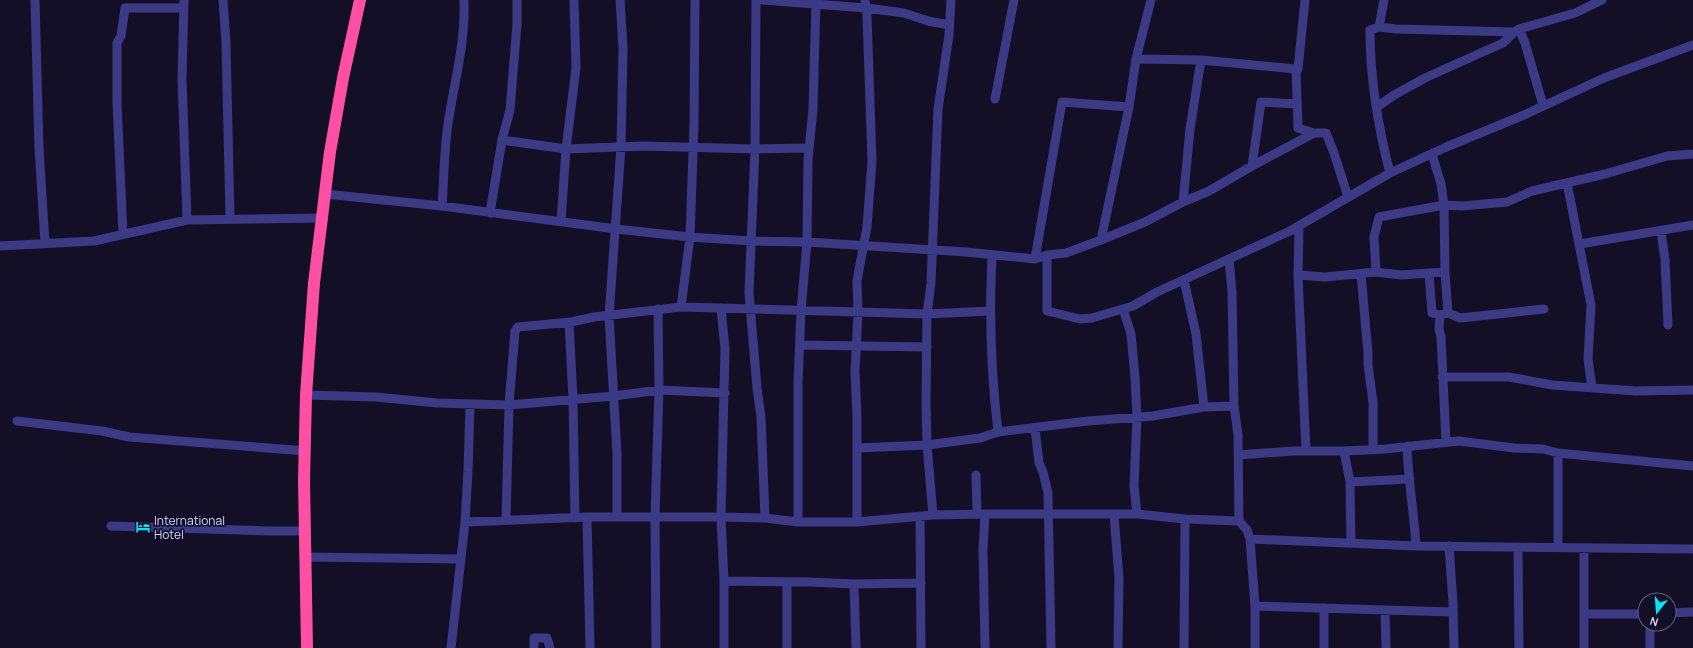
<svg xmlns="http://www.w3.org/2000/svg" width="1693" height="648" font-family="Manrope,sans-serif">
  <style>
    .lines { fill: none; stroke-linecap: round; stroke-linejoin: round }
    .minor { stroke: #3d3a85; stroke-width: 9 }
    .highway { stroke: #ff4fa3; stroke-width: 12 }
    .labels { text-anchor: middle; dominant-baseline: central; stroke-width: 3.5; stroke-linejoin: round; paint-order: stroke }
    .poi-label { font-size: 12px; fill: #d9d4ff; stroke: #130f26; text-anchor: start }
  </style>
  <rect width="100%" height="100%" fill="#130f26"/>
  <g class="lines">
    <path class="minor" d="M 35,0 L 39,148 L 45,243
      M 184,0 L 182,79 L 187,220
      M 223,0 L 226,43 L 230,218
      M 756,0 L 755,149 L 749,293 L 757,388 L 761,417 L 765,518
      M 763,0 L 866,8 L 904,13 L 928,21 L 949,25
      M 1305,0 L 1298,69 L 1296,69 L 1298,128 L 1314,133 L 1326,133 L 1334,153 L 1348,197
      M 1384,0 L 1379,27 L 1370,30 C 1370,79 1378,127 1390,173
      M 1379,27 L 1396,29 L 1514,32
      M 1519,29 L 1525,43 L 1543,105
      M 1136,59 L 1201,60 L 1296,69
      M 995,99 L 1014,0
      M 1377,107 L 1394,95 L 1427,77 L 1503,43 L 1514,32 L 1519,29 L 1575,13 L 1602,0
      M 502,140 L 566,149 L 643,146 L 755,149 L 809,148
      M 1432,154 L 1441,184 L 1444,205 L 1445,272 L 1448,313 L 1440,315 L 1439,329 L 1441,337 L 1446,442
      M 1252,166 L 1261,102 L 1297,104
      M 1567,183 L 1591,305 L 1588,359 L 1592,388
      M 325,194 L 442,206 L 616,229 L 690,237 L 751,241 L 807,242 L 966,252 L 1035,259 L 1047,255 L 1047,311 L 1080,319 L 1092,318 L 1133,306 L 1157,292 L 1290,231 L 1390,173 L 1444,148 L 1524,115 L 1604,78 L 1693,45
      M 1183,202 L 1190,129 L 1201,60
      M 442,206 C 444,178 444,151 448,124 C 454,82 466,42 464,0
      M 490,213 L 502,140 L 510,110 L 517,24 L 517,0
      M 561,221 L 566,149 L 576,68 L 574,0
      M 1299,226 L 1298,275 L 1306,451
      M 1661,231 L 1665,260 L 1668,325
      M 123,235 L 117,103 L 117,43 L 121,36 L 125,8 L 184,8
      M 1101,240 L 1145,222 L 1183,202 L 1209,191 L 1252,166 L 1314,133
      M 1580,244 L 1693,225
      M 0,246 L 94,241 L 187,220 L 321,218
      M 992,255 C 989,314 991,373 998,432
      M 1047,255 L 1066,253 L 1101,240 L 1129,107 L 1136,59 L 1151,0
      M 1035,259 L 1062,102 L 1129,107
      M 1229,259 L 1232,292 L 1234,406 L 1238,435 L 1239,521 L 1247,530 L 1250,539 L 1255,606 L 1255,648
      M 1376,272 L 1374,237 L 1379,217 L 1444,205 L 1462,206 L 1507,202 L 1532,191 L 1605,174 L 1667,156 L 1693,154
      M 1361,274 L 1368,353 L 1368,365 L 1373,402 L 1373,449
      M 1298,275 L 1325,277 L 1376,272 L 1401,275 L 1429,273
      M 1184,280 L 1196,334 L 1204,407
      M 681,307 L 690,237 L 694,124 L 695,0
      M 721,308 L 725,349 L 721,517 L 724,581 L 724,648
      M 1123,309 L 1131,334 L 1135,377 L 1137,417 L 1134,486 L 1137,514
      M 1448,313 L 1460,318 L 1544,309
      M 1440,315 L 1432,313 L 1429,273 L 1445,272
      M 569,322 L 573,399 L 575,518
      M 801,345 L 927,347
      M 1442,377 L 1509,377 L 1552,385 L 1636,391 L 1693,390
      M 306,395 L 376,397 L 437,403 L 509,405 L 614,396 L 659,390 L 725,393
      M 17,421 L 102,431 L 129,437 L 306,451
      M 1035,428 L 1039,463 L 1043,472 L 1048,493 L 1051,648
      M 1407,446 C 1408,479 1414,513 1416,546
      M 857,448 L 927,445 L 980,438 L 998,432 L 1088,421 L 1153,416 L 1204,407 L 1234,406
      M 1344,451 L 1350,482
      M 1558,453 L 1558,547
      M 1238,455 L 1294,451 L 1344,451 L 1385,449 L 1459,441 L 1514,448 L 1543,449 L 1558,453 L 1693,466
      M 976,475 L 977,514
      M 985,514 L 983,549 L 985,648
      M 933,515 L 927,445 L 926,403 L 927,314 L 931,283 L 938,109 L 949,35 L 951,0
      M 1114,515 L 1119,578 L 1118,648
      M 587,517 L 590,648
      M 617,517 L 617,454 L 609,316 L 621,147 L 623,48 L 620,0
      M 920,517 L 921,648
      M 506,520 L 509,405 L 515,331 L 518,327 L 571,322 L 594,317 L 681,307 L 927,314 L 990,311
      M 465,522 L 587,517 L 721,517 L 765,518 L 798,522 L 857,522 L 933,515 L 985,514 L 1137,514 L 1185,519 L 1239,521
      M 798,522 L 798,383 L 801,311 L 807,242 L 808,160 L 813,109 L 816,0
      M 857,522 L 857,416 L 855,371 L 858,313 L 857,281 L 867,227 L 872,161 L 867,16 L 865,0
      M 111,526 L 268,531 L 306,531
      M 1250,539 L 1416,546 L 1693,549
      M 1351,543 L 1350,482 L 1410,479
      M 1449,546 L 1453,603 L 1454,648
      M 1518,547 L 1519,648
      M 1584,548 L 1584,648
      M 305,557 L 460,559
      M 724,581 L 810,582 L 854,584 L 921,583
      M 787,582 L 787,648
      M 854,584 L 856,648
      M 1255,606 L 1452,612
      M 1324,608 L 1324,648
      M 1385,610 L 1386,648
      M 1669,613 L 1693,612
      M 1584,614 L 1645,614
      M 1650,624 L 1650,648
      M 451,648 L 465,522 L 468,472 L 470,404
      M 534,648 L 534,638 L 547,638 L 550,648
      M 656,648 L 655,517 L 659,390 L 658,309
      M 1184,648 L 1185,519"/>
    <path class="highway" d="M 307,648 L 304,480 L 306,395 L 314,283 L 330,152 L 343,78 L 360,0"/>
  </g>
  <defs>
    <symbol id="hotel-bare" viewBox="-9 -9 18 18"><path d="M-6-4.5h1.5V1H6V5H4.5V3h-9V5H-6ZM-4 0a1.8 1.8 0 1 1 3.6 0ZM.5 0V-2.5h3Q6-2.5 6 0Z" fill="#00e5ff" stroke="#130f26" stroke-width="2.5" paint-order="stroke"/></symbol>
  </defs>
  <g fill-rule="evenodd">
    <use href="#hotel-bare" x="133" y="517" width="20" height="20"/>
  </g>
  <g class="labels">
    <g class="poi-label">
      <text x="154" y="520">International<tspan x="154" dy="14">Hotel</tspan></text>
    </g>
  </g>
  <g transform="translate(1657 612) rotate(197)"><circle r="19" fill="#130f26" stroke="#625e7d"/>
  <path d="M0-3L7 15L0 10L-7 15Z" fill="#00e5ff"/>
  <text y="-6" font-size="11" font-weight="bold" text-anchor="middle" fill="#d9d4ff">N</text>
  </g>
</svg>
